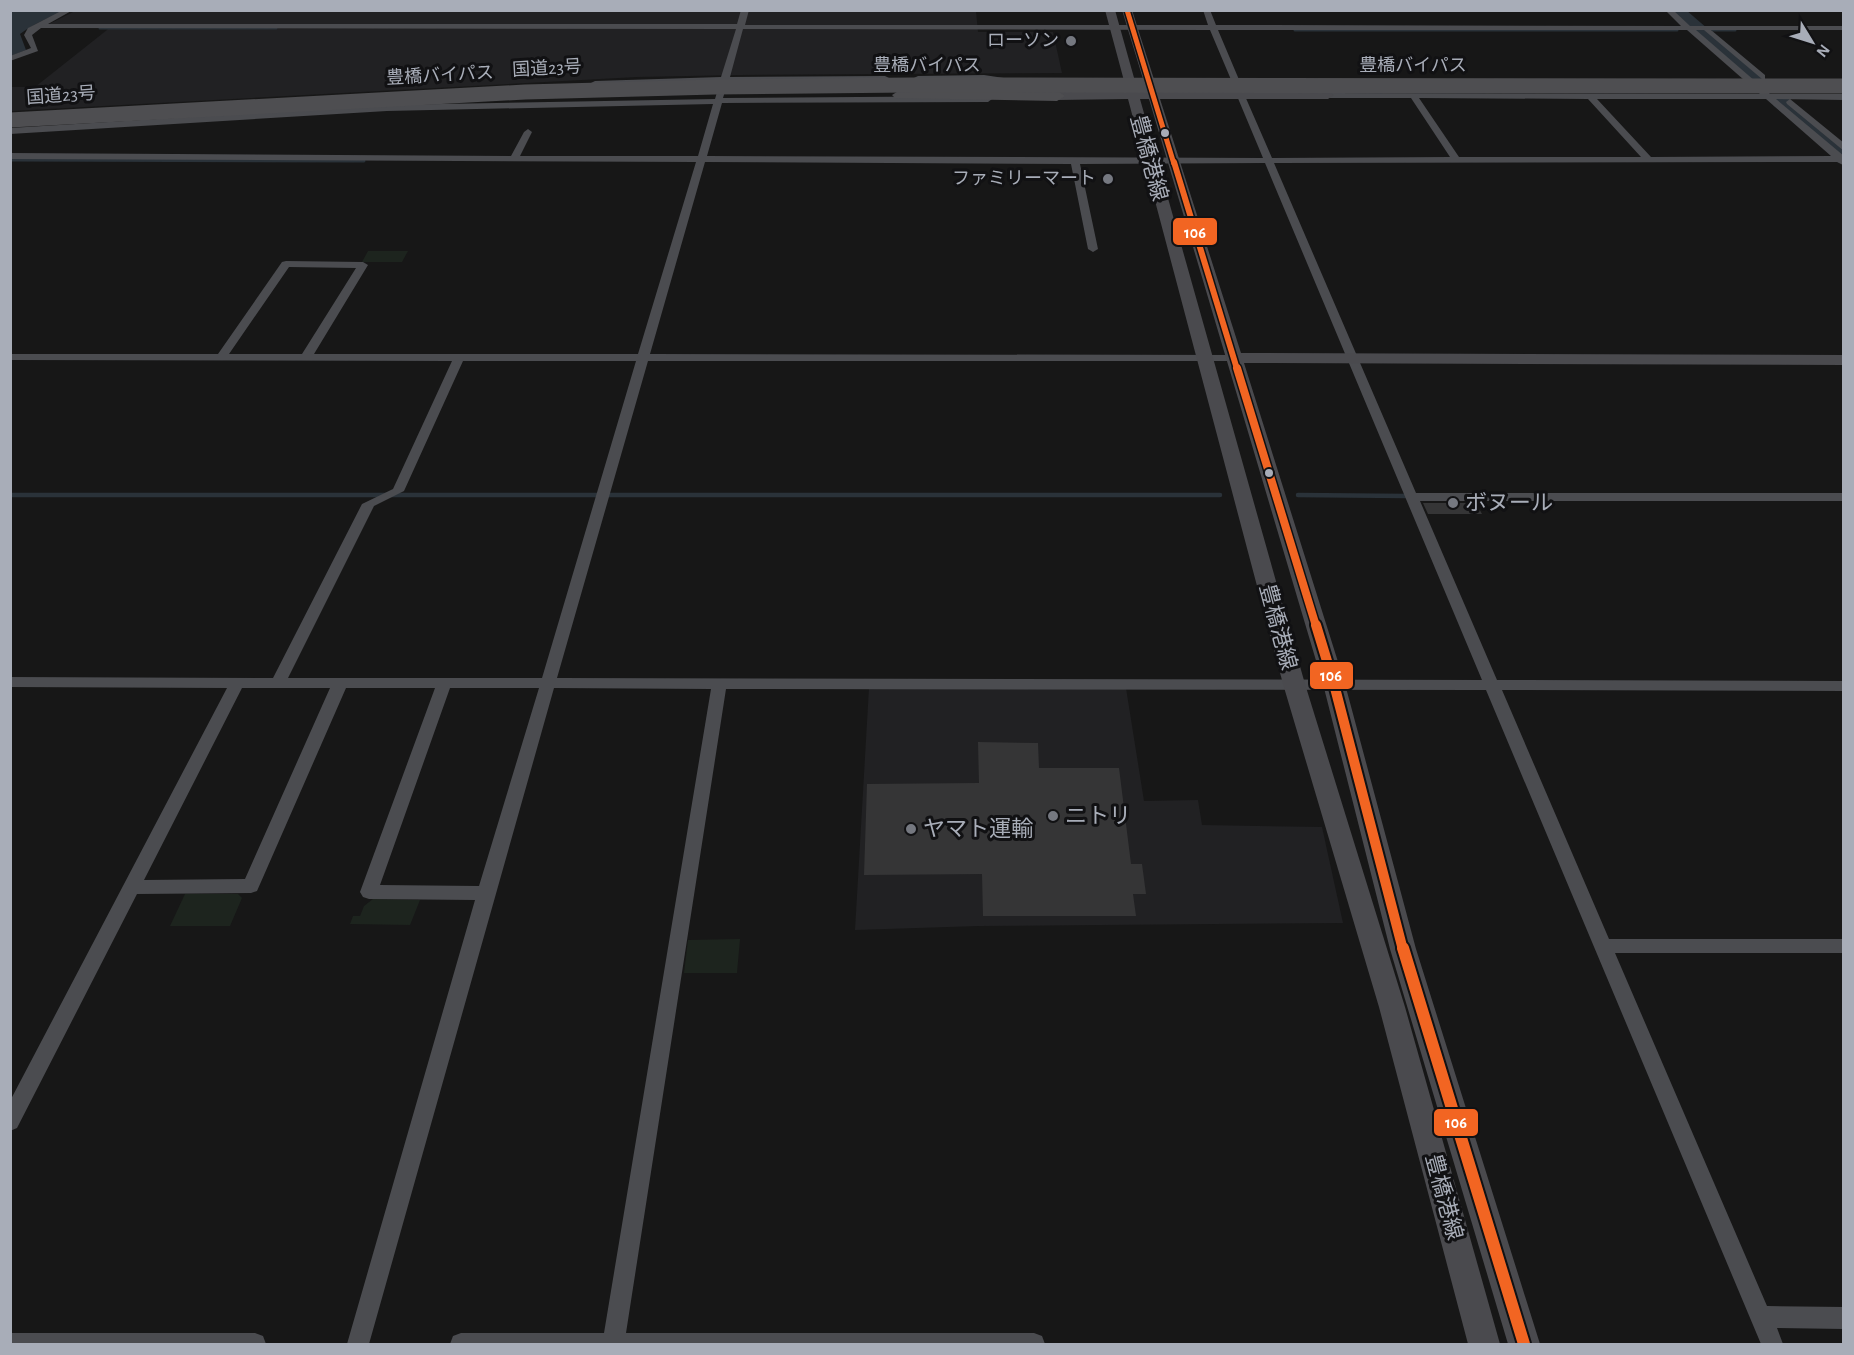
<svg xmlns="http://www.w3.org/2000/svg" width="1854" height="1355" font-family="'Alegreya Sans','Noto Sans JP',sans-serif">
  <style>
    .built { fill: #212123 }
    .green { fill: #1d241e }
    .water { fill: #2a3239 }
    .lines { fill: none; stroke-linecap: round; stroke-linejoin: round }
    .stream-far1 { stroke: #2a3239; stroke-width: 3 }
    .stream { stroke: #2a3239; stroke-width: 4.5 }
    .river { fill: #2a3239; fill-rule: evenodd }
    .building { fill: #353536 }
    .street { fill: #4b4c50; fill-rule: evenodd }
    .secondary { fill: #4a4a4e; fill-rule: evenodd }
    .highway { fill: #4e4e51; fill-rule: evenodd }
    .highway-bridge { stroke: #4e4e51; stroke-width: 15 }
    .bus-1-far4-casing { stroke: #111113; stroke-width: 8 }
    .bus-1-far3-casing { stroke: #111113; stroke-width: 9 }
    .bus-1-far2-casing { stroke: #111113; stroke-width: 11 }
    .bus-1-far1-casing { stroke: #111113; stroke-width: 14 }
    .bus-1-casing { stroke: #111113; stroke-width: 16 }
    .bus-1-far4 { stroke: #f26522; stroke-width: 5 }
    .bus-1-far3 { stroke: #f26522; stroke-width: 6 }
    .bus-1-far2 { stroke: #f26522; stroke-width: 8 }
    .bus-1-far1 { stroke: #f26522; stroke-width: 10 }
    .bus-1 { stroke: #f26522; stroke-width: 12 }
    .poi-dot { fill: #757880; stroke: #111113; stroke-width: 2 }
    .bus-dot { fill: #a8adb8; stroke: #111113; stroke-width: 2 }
    .labels { text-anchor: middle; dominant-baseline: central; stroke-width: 6; stroke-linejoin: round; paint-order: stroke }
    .far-poi-label { font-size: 18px; fill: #a8adb8; stroke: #111113; text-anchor: end }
    .far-street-label { font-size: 18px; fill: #a8adb8; stroke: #111113 }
    .street-label { font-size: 22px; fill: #a8adb8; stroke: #111113 }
    .poi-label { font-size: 22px; fill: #a8adb8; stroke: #111113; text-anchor: start }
    .line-badge { stroke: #111113; stroke-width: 2 }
    .badge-label { font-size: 16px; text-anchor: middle; font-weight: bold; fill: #fff }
  </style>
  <rect width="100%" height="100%" fill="#171717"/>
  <path class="built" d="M 77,10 L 976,11 L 978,32 L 1053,32 L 1062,73 L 739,75 L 637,77 L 11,111 L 10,87 L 35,87 L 112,26 L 47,25 Z
    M 869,688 L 1126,688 L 1144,801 L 1198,800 L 1202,825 L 1322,827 L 1343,923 L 979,926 L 855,930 Z"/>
  <path class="green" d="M 368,251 L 408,251 L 402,262 L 362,262 Z
    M 185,894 L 238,894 L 242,898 L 230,926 L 170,926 Z
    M 373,899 L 420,900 L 410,925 L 350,924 L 353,916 L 360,916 L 364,906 Z
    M 740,939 L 737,973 L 684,973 L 688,940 Z"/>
  <path class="water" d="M 17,10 L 64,11 C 48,18 33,24 20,34 L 26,50 L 11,56 L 11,12 Z"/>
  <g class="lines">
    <path class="stream-far1" d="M 100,28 L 276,28
      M 1295,30 L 1677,30
      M 1713,30 L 1735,30
      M 10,160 L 364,161"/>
    <path class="stream" d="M 10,495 L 1220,495
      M 1298,495 L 1406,496"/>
    <path class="river" d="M 1668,10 L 1686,10 L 1760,74 L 1763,78 L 1760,82 L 1748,82 Z
      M 1781,96 L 1788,98 L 1844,145 L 1844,161 L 1837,159 L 1774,106 L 1772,102 L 1774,98 Z"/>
  </g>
  <path class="building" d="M 1423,503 L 1476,503 L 1482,514 L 1428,514 Z
    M 978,742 L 1038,743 L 1039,768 L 1119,768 L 1131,864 L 1142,864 L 1146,894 L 1133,894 L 1136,916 L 983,916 L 982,874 L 864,875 L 867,784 L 979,783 Z"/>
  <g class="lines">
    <path class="street" d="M 63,10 L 73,10 L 48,24 L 737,24 L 741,10 L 749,10 L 745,25 L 1208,25 L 1203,10 L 1210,10 L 1216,25 L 1681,26 L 1665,10 L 1673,10 L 1690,26 L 1844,26 L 1844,30 L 1711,30 L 1765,75 L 1765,79 L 1762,79 L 1704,30 L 1696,30 L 1770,94 L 1844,94 L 1844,100 L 1776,99 L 1844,156 L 1843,165 L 1837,162 L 1274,163 L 1416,493 L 1844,493 L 1844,501 L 1420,501 L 1497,680 L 1844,681 L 1844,691 L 1502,690 L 1609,939 L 1844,939 L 1844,953 L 1615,953 L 1767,1306 L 1844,1307 L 1844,1329 L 1777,1328 L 1783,1344 L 1761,1344 L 1486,690 L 726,689 L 626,1333 L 1034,1333 L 1042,1336 L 1045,1344 L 450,1344 L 453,1336 L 461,1333 L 604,1333 L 711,689 L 554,688 L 369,1344 L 347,1344 L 475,900 L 369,899 L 363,897 L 360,892 L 435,688 L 346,688 L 257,891 L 251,893 L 137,894 L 17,1128 L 10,1131 L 10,1101 L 227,688 L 10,687 L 10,677 L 273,678 L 362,504 L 393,489 L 452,361 L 10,360 L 10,354 L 218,354 L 282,262 L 286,261 L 363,262 L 368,265 L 314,354 L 638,354 L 696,162 L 10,159 L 10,153 L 511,156 L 524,132 L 528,129 L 532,132 L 520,156 L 698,156 L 713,104 L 387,111 L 10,134 L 10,128 L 387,105 L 715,99 L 720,82 L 595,85 L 591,83 L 595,81 L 721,77 L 736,29 L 41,28 L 32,35 L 38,51 L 10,61 L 10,56 L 31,48 L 24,35 L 28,28 ZM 743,29 L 1210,30 L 1232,82 L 1236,84 L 1240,82 L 1218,30 L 1687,30 L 1760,94 L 1331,93 L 1325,82 L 1318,84 L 1325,97 L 1328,98 L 1411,98 L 1450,157 L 1272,158 L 1245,96 L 1241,93 L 1237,96 L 1263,158 L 707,156 L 722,103 L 988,102 L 992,99 L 988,96 L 723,98 L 728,81 L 885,80 L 889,78 L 885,76 L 730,77 ZM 1419,98 L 1588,99 L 1641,157 L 1459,157 ZM 1597,99 L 1766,99 L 1831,156 L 1651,157 ZM 705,162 L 1071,164 L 1088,249 L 1093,252 L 1098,249 L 1080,164 L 1265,163 L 1482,680 L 557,678 L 648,361 L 1236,361 L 1242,358 L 1236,355 L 650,354 ZM 289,267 L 356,268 L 302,354 L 229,354 ZM 463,361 L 636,361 L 542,678 L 288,678 L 374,506 L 404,491 ZM 242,688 L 330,688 L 245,879 L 144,880 ZM 450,688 L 539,688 L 479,886 L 380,885 Z
      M 984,75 L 1017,80 L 1013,82 L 984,79 L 918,80 L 914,78 L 918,76 Z
      M 1790,99 L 1844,143 L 1844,151 L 1787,104 L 1786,102 Z
      M 10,1333 L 255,1333 L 263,1336 L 266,1344 L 10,1344 Z"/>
    <path class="secondary" d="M 1105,10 L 1115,10 L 1138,92 L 1147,92 L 1122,10 L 1132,10 L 1158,92 L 1328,91 L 1334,95 L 1328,99 L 1160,99 L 1241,353 L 1844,355 L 1844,365 L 1244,363 L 1345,684 L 1416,949 L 1540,1344 L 1508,1344 L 1390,949 L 1323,684 L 1149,99 L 1140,99 L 1305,684 L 1405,1007 L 1500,1344 L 1468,1344 L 1379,1007 L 1283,684 L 1128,99 L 1057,100 L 1051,96 L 1057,92 L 1127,92 Z"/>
    <path class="highway" d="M 900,90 L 1057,91 L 1065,96 L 1057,101 L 895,98 L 892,95 Z"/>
    <path class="highway-bridge" d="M 10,120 L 525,92 L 715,87 L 910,85 L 1844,86"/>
    <defs>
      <path id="bus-1-far4" d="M 1127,10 L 1174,164"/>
      <path id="bus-1-far3" d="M 1174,162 L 1237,369"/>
      <path id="bus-1-far2" d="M 1237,368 L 1316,626"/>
      <path id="bus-1-far1" d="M 1316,625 L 1334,684 L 1403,950"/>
      <path id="bus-1" d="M 1403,948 L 1524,1344"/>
    </defs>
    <use href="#bus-1-far4" class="bus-1-far4-casing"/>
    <use href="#bus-1-far3" class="bus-1-far3-casing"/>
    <use href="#bus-1-far2" class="bus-1-far2-casing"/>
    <use href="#bus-1-far1" class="bus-1-far1-casing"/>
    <use href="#bus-1" class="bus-1-casing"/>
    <use href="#bus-1-far4" class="bus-1-far4"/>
    <use href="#bus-1-far3" class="bus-1-far3"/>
    <use href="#bus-1-far2" class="bus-1-far2"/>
    <use href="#bus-1-far1" class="bus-1-far1"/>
    <use href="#bus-1" class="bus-1"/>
  </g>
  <g class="poi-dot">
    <circle cx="1071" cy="41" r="6"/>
    <circle cx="1108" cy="179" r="6"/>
    <circle cx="1453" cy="503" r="6"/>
    <circle cx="1053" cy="816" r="6"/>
    <circle cx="911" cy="829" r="6"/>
  </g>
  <g class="bus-dot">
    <circle cx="1165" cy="133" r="5"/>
    <circle cx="1269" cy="473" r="5"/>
  </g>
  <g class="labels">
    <g class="far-poi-label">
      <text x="1059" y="41">ローソン</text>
      <text x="1096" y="179">ファミリーマート</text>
    </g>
    <g class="far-street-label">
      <text x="927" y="66">豊橋バイパス</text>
      <text x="1413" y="66">豊橋バイパス</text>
      <text transform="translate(547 69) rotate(-3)">国道23号</text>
      <text transform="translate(440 76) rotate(-3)">豊橋バイパス</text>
      <text transform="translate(61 96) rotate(-4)">国道23号</text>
    </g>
    <g class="street-label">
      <text transform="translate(1149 158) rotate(75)">豊橋港線</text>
      <text transform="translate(1278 627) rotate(75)">豊橋港線</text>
      <text transform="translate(1444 1197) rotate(75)">豊橋港線</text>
    </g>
    <g class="poi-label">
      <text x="1465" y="503">ボヌール</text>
      <text x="1065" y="816">ニトリ</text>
      <text x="923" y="829">ヤマト運輸</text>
    </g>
  </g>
  <g class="line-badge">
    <rect x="1172" y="217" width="46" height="29" rx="6" fill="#f26522"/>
    <rect x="1309" y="661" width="45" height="29" rx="6" fill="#f26522"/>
    <rect x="1433" y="1108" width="46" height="29" rx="6" fill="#f26522"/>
  </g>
  <g class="badge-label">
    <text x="1195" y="238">106</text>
    <text x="1331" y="681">106</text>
    <text x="1456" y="1128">106</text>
  </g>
  <rect width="1854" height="1355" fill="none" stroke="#a8adb8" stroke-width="24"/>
  <g transform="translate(1812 42) rotate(128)" stroke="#111113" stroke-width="4.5" paint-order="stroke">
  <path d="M0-4.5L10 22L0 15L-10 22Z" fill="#a8adb8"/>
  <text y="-9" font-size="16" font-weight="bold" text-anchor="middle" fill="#a8adb8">N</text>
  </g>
</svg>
